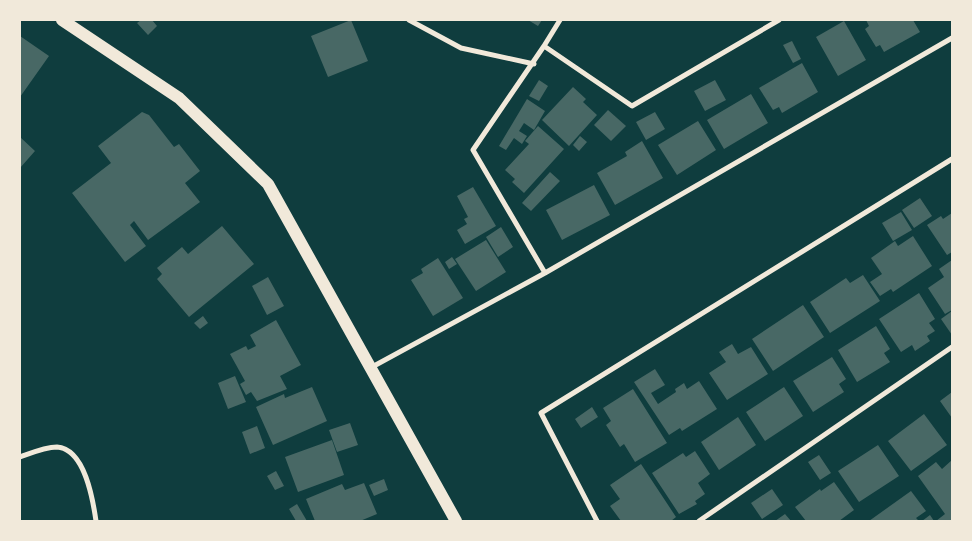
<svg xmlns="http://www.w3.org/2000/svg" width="972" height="541" font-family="'IBM Plex Sans',sans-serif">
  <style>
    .building { fill: #486865 }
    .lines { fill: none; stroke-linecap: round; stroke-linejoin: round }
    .minor { stroke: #f1e9da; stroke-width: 5 }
    .primary { stroke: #f1e9da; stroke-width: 12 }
  </style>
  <rect width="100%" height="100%" fill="#0f3d3e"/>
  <path class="building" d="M 141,20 L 152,20 L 157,26 L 148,35 L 137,23 Z
    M 351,20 L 368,61 L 328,77 L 311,36 Z
    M 528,20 L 542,20 L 538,26 Z
    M 866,20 L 913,20 L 920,32 L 884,52 L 880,45 L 876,47 L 865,29 L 869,26 Z
    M 844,21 L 866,60 L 838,76 L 816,37 Z
    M 20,36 L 49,56 L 20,97 Z
    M 792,41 L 801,59 L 793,63 L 783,45 Z
    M 802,63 L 818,92 L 782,113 L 779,107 L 773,110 L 759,88 Z
    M 539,80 L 548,86 L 539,101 L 529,96 Z
    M 715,80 L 726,100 L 705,111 L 694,91 Z
    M 573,87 L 586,99 L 583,102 L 597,115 L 569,146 L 542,120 Z
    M 751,94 L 768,123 L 724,149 L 707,120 Z
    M 527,99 L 545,111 L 534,130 L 524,123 L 519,131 L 527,136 L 522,144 L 514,138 L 506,150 L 499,146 Z
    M 608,110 L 626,126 L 611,141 L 594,125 Z
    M 142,112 L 149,115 L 174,147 L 179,144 L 200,171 L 185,183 L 200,202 L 148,240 L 134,221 L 130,225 L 146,246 L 125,262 L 72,193 L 111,163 L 98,146 Z
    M 655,112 L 665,129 L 646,140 L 636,122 Z
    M 698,121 L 716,150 L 677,175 L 658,145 Z
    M 538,126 L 564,149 L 524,193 L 512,182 L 515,179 L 505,170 L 529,144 L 525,141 Z
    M 580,136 L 587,142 L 579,151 L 573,145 Z
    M 20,137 L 35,151 L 20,168 Z
    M 642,141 L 663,178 L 615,205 L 597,173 L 627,156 L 625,152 Z
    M 550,172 L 560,181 L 531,211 L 522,203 Z
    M 594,185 L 610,215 L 562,240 L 546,210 Z
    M 473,187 L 496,226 L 465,244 L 457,230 L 467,224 L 464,219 L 468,217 L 457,196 Z
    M 920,198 L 932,216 L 914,228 L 902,210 Z
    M 901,212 L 912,230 L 893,241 L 882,223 Z
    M 952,213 L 952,252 L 947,255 L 927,225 L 941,216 L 943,219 Z
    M 222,226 L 254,264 L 189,317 L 157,279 L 162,274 L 157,268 L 182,247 L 188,254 Z
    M 501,227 L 513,247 L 498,257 L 486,237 Z
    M 913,236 L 932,266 L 893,292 L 891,289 L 880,296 L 870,282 L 882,274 L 871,258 L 895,241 L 898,246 Z
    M 486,240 L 506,272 L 476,291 L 455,259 Z
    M 452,257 L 457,264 L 449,269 L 445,262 Z
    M 438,258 L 463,298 L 433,316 L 411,280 L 423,273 L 421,269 Z
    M 952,260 L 952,310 L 945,314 L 928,288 L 944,277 L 939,269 Z
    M 863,275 L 880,301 L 830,333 L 810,302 L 846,278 L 850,283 Z
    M 268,277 L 284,306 L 267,315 L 252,286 Z
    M 919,293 L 935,319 L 929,323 L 935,331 L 927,336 L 930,341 L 915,351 L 912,345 L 901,352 L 879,319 Z
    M 803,305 L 824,337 L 773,371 L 752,339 Z
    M 952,311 L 952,335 L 941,319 Z
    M 203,316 L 208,323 L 200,329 L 194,323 Z
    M 276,320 L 301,365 L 280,376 L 287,389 L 257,401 L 251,392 L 246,395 L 240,384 L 245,381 L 230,354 L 246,346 L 248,350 L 256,346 L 250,335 Z
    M 876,326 L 890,349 L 884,353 L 890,362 L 857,382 L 838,350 Z
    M 732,344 L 738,354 L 751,347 L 768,374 L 727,400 L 709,373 L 726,362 L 719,352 Z
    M 832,357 L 846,379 L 839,384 L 844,392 L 813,412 L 793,381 Z
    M 655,369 L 665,385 L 651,393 L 658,404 L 676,392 L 675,389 L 684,383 L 687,389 L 699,381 L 717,409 L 682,431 L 680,428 L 669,435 L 634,382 Z
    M 235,376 L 246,402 L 228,409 L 218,383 Z
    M 312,387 L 327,421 L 273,445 L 256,407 L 284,394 L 285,398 Z
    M 784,387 L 803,416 L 765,441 L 746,412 Z
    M 633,389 L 667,443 L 635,462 L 624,444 L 620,447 L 606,425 L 611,421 L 603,408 Z
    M 952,392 L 952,418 L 940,401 Z
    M 592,407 L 598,417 L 581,428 L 575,419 Z
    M 924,414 L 947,445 L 911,471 L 888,441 Z
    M 738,417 L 756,445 L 719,470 L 701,442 Z
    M 350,423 L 358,445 L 337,452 L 329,430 Z
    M 257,426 L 265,448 L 250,454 L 242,432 Z
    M 332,440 L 344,475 L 298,492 L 285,457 Z
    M 878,445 L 899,476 L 859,502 L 838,471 Z
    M 695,451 L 710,474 L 698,483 L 705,494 L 695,501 L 697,504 L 679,514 L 652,473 L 683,453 L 686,457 Z
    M 819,455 L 831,473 L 820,480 L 808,462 Z
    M 952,460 L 952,521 L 936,521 L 945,514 L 918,476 L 936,462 L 942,469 Z
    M 641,464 L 676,517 L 671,521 L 621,521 L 610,506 L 620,499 L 610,485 Z
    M 276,471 L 284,486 L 275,490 L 267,476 Z
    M 384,479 L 388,490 L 374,496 L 369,485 Z
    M 834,482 L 854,510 L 839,521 L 806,521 L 795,507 L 820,489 L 821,491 Z
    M 364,483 L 377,514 L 360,521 L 315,521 L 306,499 L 342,484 L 345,490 Z
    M 772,489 L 783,505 L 762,519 L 751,503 Z
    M 911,491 L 926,511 L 916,518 L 919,521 L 869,521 Z
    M 297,504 L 307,521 L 296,521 L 289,509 Z
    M 785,514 L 791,521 L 775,521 Z
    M 930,515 L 934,521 L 922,521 Z"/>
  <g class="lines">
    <path class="minor" d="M 409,20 L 461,48 L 534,64
      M 544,46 L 560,20
      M 545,273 L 473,150 L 544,46 L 632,106 L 779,20
      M 372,367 L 545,273 L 952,38
      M 20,457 C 31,453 45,447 57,447 C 85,449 93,500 96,521
      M 597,521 L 541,413 L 952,159
      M 699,521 L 952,347"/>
    <path class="primary" d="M 62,20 L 179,98 L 268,184 L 456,521"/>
  </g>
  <rect width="972" height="541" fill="none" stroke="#f1e9da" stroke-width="42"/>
</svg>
